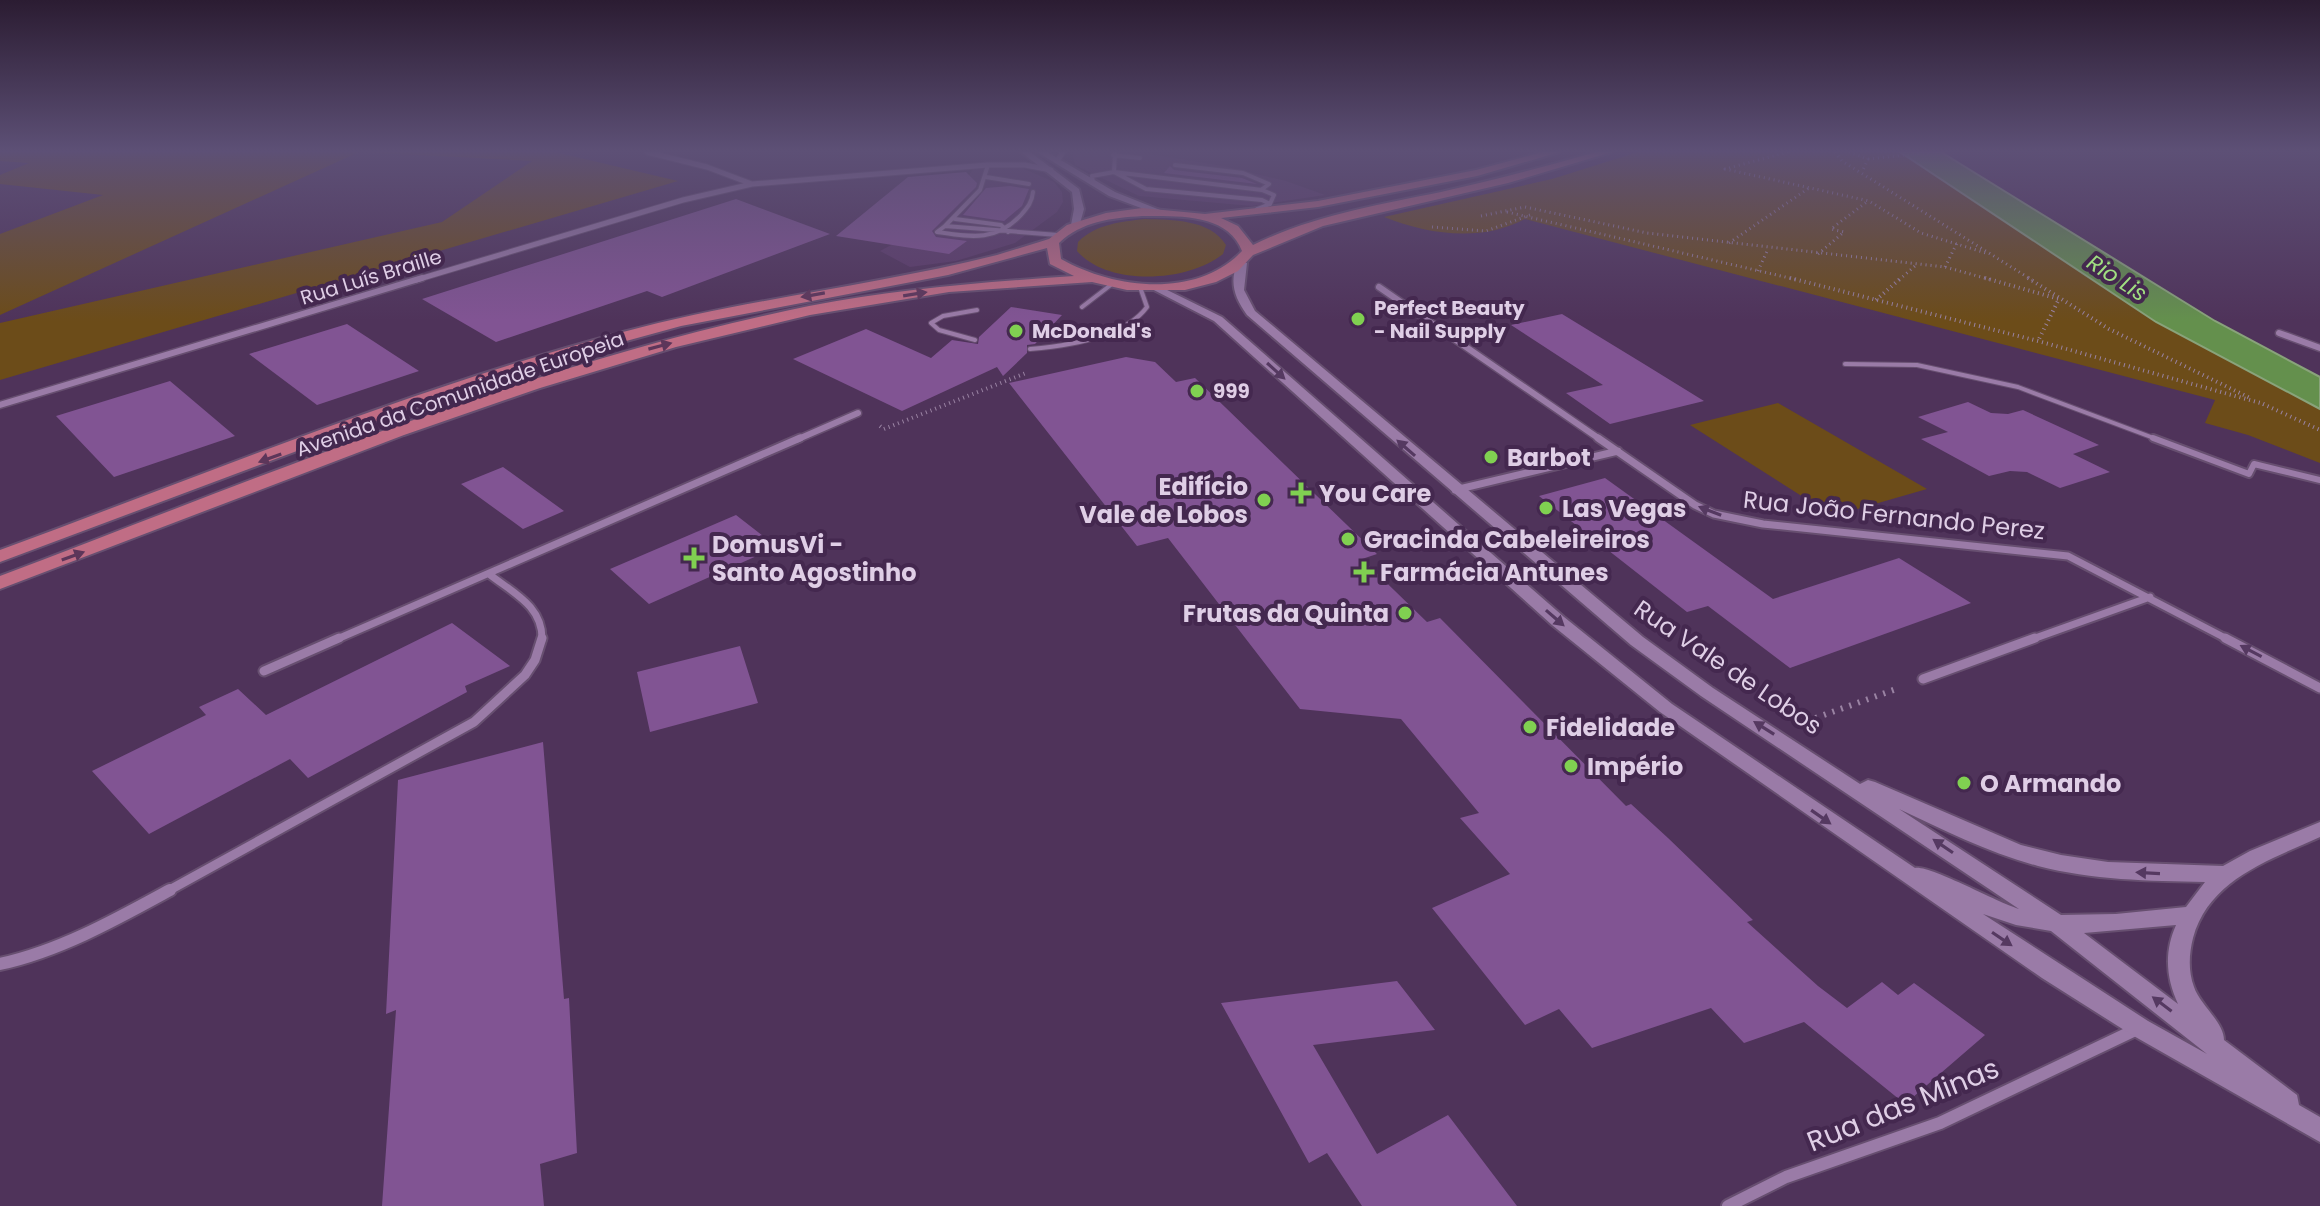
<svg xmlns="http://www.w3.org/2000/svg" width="2320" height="1206" font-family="Poppins,sans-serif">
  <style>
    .built { fill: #5c3b69 }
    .green { fill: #6c4c19 }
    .water { fill: #64904d; stroke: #89a37b; stroke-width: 2 }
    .building { fill: #815493 }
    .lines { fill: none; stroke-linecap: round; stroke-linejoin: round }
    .lane-far1-casing { stroke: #674f70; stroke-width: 6 }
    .lane-casing { stroke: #674f70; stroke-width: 10 }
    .street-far4-casing { stroke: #674f70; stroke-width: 7 }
    .street-far3-casing { stroke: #674f70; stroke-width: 9 }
    .street-far2-casing { stroke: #674f70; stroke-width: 11 }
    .street-far1-casing { stroke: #674f70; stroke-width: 13 }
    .street-casing { stroke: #674f70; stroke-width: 16 }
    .secondary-casing { stroke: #674f70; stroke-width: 4 }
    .primary-casing { stroke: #674f70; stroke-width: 4 }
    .path-far2 { stroke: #9a83a3; stroke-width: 3; stroke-dasharray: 1 4; stroke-linecap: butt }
    .path-far1 { stroke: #9a83a3; stroke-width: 4; stroke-dasharray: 1 4; stroke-linecap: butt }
    .path { stroke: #9a83a3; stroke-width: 6; stroke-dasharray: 2 7; stroke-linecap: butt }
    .lane-far1 { stroke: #9a7ba7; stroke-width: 4 }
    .lane { stroke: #9a7ba7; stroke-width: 6 }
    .street-far4 { stroke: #9a7ba7; stroke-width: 5 }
    .street-far3 { stroke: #9a7ba7; stroke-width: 6 }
    .street-far2 { stroke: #9a7ba7; stroke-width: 7 }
    .street-far1 { stroke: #9a7ba7; stroke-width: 9 }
    .street { stroke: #9a7ba7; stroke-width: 12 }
    .secondary { fill: #9a7ba7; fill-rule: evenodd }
    .primary { fill: #c06d85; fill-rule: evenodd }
    .oneway { fill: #5d365a }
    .oneway2 { fill: #553961 }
    .poi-dot { fill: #80d051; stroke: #44284f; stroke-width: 3 }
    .labels { text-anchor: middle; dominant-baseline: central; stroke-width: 8; stroke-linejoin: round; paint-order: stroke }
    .far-street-label { font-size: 20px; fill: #dfcee6; stroke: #44284f }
    .far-poi-label { font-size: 20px; font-weight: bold; fill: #dfcee6; stroke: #44284f; text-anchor: start }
    .far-water-label { font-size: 22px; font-style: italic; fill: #a0de81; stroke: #44284f }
    .poi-label { font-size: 24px; font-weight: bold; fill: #dfcee6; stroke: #44284f; text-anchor: start }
    .street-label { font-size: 24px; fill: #dfcee6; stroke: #44284f }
    .near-street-label { font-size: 28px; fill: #dfcee6; stroke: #44284f }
  </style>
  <rect width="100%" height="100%" fill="#4f335a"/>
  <path class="built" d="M 1072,152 L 1138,152 L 1223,166 L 1286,181 L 1325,195 L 1252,206 L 1139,196 L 1075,165 Z
    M 1022,168 L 1054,182 L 1062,192 L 1063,202 L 1057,212 L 1015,243 L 956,261 L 910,267 L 880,251 L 919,230 L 954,200 L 973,169 Z"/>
  <path class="green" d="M 0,152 L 555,152 L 678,181 L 0,380 L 0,323 L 442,222 L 532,161 L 359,152 L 0,315 L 0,234 L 103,195 L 0,184 L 0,175 L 29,163 L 0,161 Z
    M 1638,152 L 1900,152 L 2156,322 L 2320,409 L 2320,463 L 2248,435 L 2205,423 L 2215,400 L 1525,219 C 1482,242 1429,235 1384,217 L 1552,179 Z
    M 1145,219 C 1172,220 1210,219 1226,245 L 1223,254 C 1189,282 1108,287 1077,251 L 1078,242 C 1096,224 1120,222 1145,219 Z
    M 1778,403 L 1927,489 L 1833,516 L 1690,425 Z"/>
  <path class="water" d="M 1900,152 L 1941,152 L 2215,321 L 2320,377 L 2320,409 L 2156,322 Z"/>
  <path class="building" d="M 1170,166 L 1174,170 L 1242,178 L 1257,184 L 1164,173 Z
    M 966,172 L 977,183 L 976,187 L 932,231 L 936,237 L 967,241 L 949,254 L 836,236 L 908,177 Z
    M 1010,186 L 1029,189 L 1022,206 L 1004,221 L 963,215 L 986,188 Z
    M 736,199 L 830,234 L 662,297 L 647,291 L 496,342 L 422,299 Z
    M 1011,307 L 1062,315 L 1035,344 L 1027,345 L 1027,353 L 1003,376 L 997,367 L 902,411 L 793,359 L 866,329 L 931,358 L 952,340 L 978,344 L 979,337 Z
    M 1562,314 L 1644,364 L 1704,401 L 1610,424 L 1566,393 L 1603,385 L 1511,325 Z
    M 347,324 L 419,371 L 317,405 L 249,354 Z
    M 1126,357 L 1155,362 L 1176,382 L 1195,378 L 1377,554 L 1362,559 L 1427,622 L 1440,618 L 1626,806 L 1631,804 L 1668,838 L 1753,920 L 1747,922 L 1818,986 L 1847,1008 L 1882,982 L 1898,995 L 1914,983 L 1985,1035 L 1905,1104 L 1804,1022 L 1744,1043 L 1711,1008 L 1592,1048 L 1559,1009 L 1525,1025 L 1432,908 L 1510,874 L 1460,818 L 1479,813 L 1401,719 L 1300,709 L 1168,538 L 1137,546 L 1009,383 Z
    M 170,381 L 235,436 L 114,477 L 56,416 Z
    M 1968,402 L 1991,413 L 2008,414 L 2023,410 L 2099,445 L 2073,454 L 2110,472 L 2060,488 L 2027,472 L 2010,471 L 1989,476 L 1921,439 L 1948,432 L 1918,417 Z
    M 503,467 L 564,511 L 523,529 L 461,484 Z
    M 1605,478 L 1773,599 L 1899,558 L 1971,603 L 1790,668 L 1708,606 L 1687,612 L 1539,496 Z
    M 736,515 L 777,547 L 649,604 L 610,569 Z
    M 452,623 L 510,666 L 465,686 L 467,692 L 308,778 L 290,759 L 149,834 L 92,771 L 206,715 L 199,707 L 238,689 L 266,715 Z
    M 740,646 L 758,703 L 650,732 L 637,672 Z
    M 543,742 L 564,999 L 569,998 L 577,1153 L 540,1164 L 544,1206 L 382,1206 L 396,1010 L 386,1014 L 398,780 Z
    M 1397,981 L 1435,1030 L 1313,1045 L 1377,1154 L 1448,1115 L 1517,1206 L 1362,1206 L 1327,1153 L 1309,1163 L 1221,1003 Z"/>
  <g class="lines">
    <defs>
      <path id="lane-far1" d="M 1115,152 L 1114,172 L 1146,189 L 1262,200 L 1270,204
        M 1113,155 L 1140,158
        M 988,165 L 980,190 L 945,226 L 1058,235
        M 1175,165 L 1243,173 L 1269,184 L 1261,190
        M 986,177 L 1029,184
        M 1093,182 L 1092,176 L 1114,172 L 1262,190 L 1274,195 L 1270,204 L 1257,209
        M 955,219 L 1001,225 L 1008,232
        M 945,226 L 937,232 C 971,237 996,242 1021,215 C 1028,207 1032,202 1033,192
        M 1082,307 L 1112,284
        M 975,340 L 939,330 L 931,323 L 943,316 L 977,310
        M 1030,349 C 1067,346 1124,338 1147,307 L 1140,287
        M 1845,364 L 1917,365 L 2018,387 L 2159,440"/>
      <path id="lane" d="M 2153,438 L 2249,474 L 2254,464 L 2320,480"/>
      <path id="street-far4" d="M 647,152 L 707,167 L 752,184 L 988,165 L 1025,165 L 1051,170
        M 1057,161 L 1063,152
        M 416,280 L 683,200 L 752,184"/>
      <path id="street-far3" d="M 1379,287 L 1601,440
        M 2279,333 L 2320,348
        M 0,405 L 422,278
        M 796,440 L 858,413"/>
      <path id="street-far2" d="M 1598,438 L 1695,505 L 1714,514 L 1763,524 L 2068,556 L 2229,640
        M 1455,490 L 1618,451
        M 489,574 C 513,593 543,606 542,640
        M 335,640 L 800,438
        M 2030,640 L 2150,597"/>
      <path id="street-far1" d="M 2225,638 L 2320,688
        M 264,671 L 339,638
        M 1923,679 L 2035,638
        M 166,892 L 474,722 L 525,675 L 535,660 L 542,638"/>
      <path id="street" d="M 0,964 C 60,951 117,919 170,890
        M 1728,1206 L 1786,1177 L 1940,1123 L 2135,1030"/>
      <path id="secondary" d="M 1021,152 L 1030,152 L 1079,189 L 1084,209 L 1079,227 L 1071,225 L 1074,209 L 1072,192 Z
        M 1037,152 L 1047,152 L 1115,192 L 1165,212 L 1157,214 L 1109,196 Z
        M 1238,261 L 1247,263 L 1244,290 L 1255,311 L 1643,637 L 1713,688 L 1860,784 L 1868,780 L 1875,782 L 2021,845 L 2061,855 L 2108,862 L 2223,866 L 2250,851 L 2320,822 L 2320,837 C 2270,860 2209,879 2193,938 C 2189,954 2188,971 2194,987 C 2200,1005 2224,1022 2224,1040 L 2297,1095 L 2299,1105 L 2320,1117 L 2320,1142 L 2132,1035 L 2042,978 L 1660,712 L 1552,625 L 1214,321 L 1148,287 L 1157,285 L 1222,317 L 1564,617 L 1672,704 L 1915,868 C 1930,865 1996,902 2019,909 L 1701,696 L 1631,645 L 1247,315 C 1234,297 1229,282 1238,261 ZM 1899,809 C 1944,830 1989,853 2038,866 C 2092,880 2149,881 2205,882 L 2186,907 L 2116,914 L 2061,915 ZM 1983,914 L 2016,925 L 2051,931 L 2207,1054 L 2148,1021 ZM 2176,925 C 2164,952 2166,978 2178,1004 L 2084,933 Z"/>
      <path id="primary" d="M 1543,152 L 1560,152 L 1477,176 L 1318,207 L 1221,218 L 1238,226 L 1253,245 C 1312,216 1377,205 1441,192 C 1493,180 1544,167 1596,152 L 1612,152 L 1508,183 L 1323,226 L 1253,255 L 1238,271 L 1216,282 L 1185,290 L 1127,290 L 1092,282 L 949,292 L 810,315 L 676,347 L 540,388 L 404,435 L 0,589 L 0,576 C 265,476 530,363 809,306 C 897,289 985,282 1074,276 L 1050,264 L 1047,248 L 948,275 L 681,326 L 553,361 L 396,414 L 0,562 L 0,550 C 206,474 410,389 623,332 C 746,299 873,286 997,255 L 1049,239 L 1067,225 L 1106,213 L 1142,208 L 1205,214 L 1318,201 L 1476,170 ZM 1142,216 C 1177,216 1228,213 1242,251 C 1197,299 1114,289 1061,259 L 1059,243 C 1082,221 1112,218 1142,216 Z"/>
    </defs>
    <use href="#lane-far1" class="lane-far1-casing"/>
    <use href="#lane" class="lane-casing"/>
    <use href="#street-far4" class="street-far4-casing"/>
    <use href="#street-far3" class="street-far3-casing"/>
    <use href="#street-far2" class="street-far2-casing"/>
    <use href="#street-far1" class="street-far1-casing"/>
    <use href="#street" class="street-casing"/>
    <use href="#secondary" class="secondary-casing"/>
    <use href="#primary" class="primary-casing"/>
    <path class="path-far2" d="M 1788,152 L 1725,169 L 1869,201 L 1921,233 L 1986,253
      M 1835,152 L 1842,161 L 2032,280
      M 1849,152 L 1868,159 L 1862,172
      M 1868,159 L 1934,152
      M 1507,212 L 1798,280
      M 1481,216 L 1525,207 L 1647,233 L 1945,267 L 1992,280
      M 1432,227 L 1486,231 L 1530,215
      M 1729,243 L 1809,188
      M 1818,254 L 1844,232 L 1831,229 L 1868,201
      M 1945,267 L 1957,243
      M 1758,271 L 1768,249
      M 1899,280 L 1916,265"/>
    <path class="path-far1" d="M 1790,278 L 2038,341 L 2264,404
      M 1985,278 L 2059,299 L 2038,341
      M 2028,278 L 2109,329 L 2250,398
      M 1876,300 L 1901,278
      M 2263,404 L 2320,430
      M 880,426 L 884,429 L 1026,373"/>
    <path class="path" d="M 1807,721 L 1899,688"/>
    <use href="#lane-far1" class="lane-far1"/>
    <use href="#lane" class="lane"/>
    <use href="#street-far4" class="street-far4"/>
    <use href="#street-far3" class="street-far3"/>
    <use href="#street-far2" class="street-far2"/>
    <use href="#street-far1" class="street-far1"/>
    <use href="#street" class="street"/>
    <use href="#secondary" class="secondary"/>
    <use href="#primary" class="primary"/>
  </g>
  <defs><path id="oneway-solid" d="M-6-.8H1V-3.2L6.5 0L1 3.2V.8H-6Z" transform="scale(2)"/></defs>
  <g class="oneway">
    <use href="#oneway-solid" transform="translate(915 294) rotate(-9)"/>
    <use href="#oneway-solid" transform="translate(813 295) rotate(170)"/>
    <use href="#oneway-solid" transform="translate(660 346) rotate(-15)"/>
    <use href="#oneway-solid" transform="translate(270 458) rotate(160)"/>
    <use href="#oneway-solid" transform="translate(73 556) rotate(-20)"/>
  </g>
  <g class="oneway2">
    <use href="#oneway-solid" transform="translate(1276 371) rotate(42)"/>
    <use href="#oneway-solid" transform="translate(1406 448) rotate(-139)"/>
    <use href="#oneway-solid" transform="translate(1710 511) rotate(-159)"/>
    <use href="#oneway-solid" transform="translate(1555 618) rotate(41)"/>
    <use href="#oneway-solid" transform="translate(2251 651) rotate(-152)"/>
    <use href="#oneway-solid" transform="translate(1764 728) rotate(-148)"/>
    <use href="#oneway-solid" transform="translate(1821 817) rotate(35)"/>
    <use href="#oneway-solid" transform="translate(1943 846) rotate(-146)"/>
    <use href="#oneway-solid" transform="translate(2148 873) rotate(-177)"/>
    <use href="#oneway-solid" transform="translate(2002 939) rotate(34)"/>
    <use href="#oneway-solid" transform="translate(2162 1004) rotate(-143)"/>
  </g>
  <linearGradient id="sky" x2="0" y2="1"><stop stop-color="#2b1c32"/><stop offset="0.47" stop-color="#5d5076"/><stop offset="1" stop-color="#5d5076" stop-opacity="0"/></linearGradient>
  <rect width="2320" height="321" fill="url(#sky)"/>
  <g class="poi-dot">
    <circle cx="1358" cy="319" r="8"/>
    <circle cx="1016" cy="331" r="8"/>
    <circle cx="1197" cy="391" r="8"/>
    <circle cx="1491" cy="457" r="8"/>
    <path d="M1297 481h8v8h8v8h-8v8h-8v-8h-8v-8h8z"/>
    <circle cx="1264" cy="500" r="8"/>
    <circle cx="1546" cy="508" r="8"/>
    <circle cx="1348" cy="539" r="8"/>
    <path d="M690 546h8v8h8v8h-8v8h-8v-8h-8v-8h8z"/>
    <path d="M1360 560h8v8h8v8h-8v8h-8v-8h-8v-8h8z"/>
    <circle cx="1405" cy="613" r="8"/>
    <circle cx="1530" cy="727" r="8"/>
    <circle cx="1571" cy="766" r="8"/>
    <circle cx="1964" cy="783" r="8"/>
  </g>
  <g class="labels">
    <g class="far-street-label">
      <text transform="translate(371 277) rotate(-17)">Rua Luís Braille</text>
      <text transform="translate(460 394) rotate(-19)">Avenida da Comunidade Europeia</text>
    </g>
    <g class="far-poi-label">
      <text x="1374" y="308">Perfect Beauty<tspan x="1374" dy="23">- Nail Supply</tspan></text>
      <text x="1032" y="331">McDonald's</text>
      <text x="1213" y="391">999</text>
    </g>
    <g class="far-water-label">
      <text transform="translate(2117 278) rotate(33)">Rio Lis</text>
    </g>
    <g class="poi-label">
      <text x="1507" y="457">Barbot</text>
      <text x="1248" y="486" text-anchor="end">Edifício<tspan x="1248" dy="28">Vale de Lobos</tspan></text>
      <text x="1319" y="493">You Care</text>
      <text x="1562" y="508">Las Vegas</text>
      <text x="1364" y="539">Gracinda Cabeleireiros</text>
      <text x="712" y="544">DomusVi -<tspan x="712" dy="28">Santo Agostinho</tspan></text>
      <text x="1380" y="572">Farmácia Antunes</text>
      <text x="1389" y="613" text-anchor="end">Frutas da Quinta</text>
      <text x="1546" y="727">Fidelidade</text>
      <text x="1587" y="766">Império</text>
      <text x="1980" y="783">O Armando</text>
    </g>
    <g class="street-label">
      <text transform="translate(1894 515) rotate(6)">Rua João Fernando Perez</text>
      <text transform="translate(1728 667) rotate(34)">Rua Vale de Lobos</text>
    </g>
    <g class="near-street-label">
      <text transform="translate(1903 1105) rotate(-22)">Rua das Minas</text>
    </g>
  </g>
</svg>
